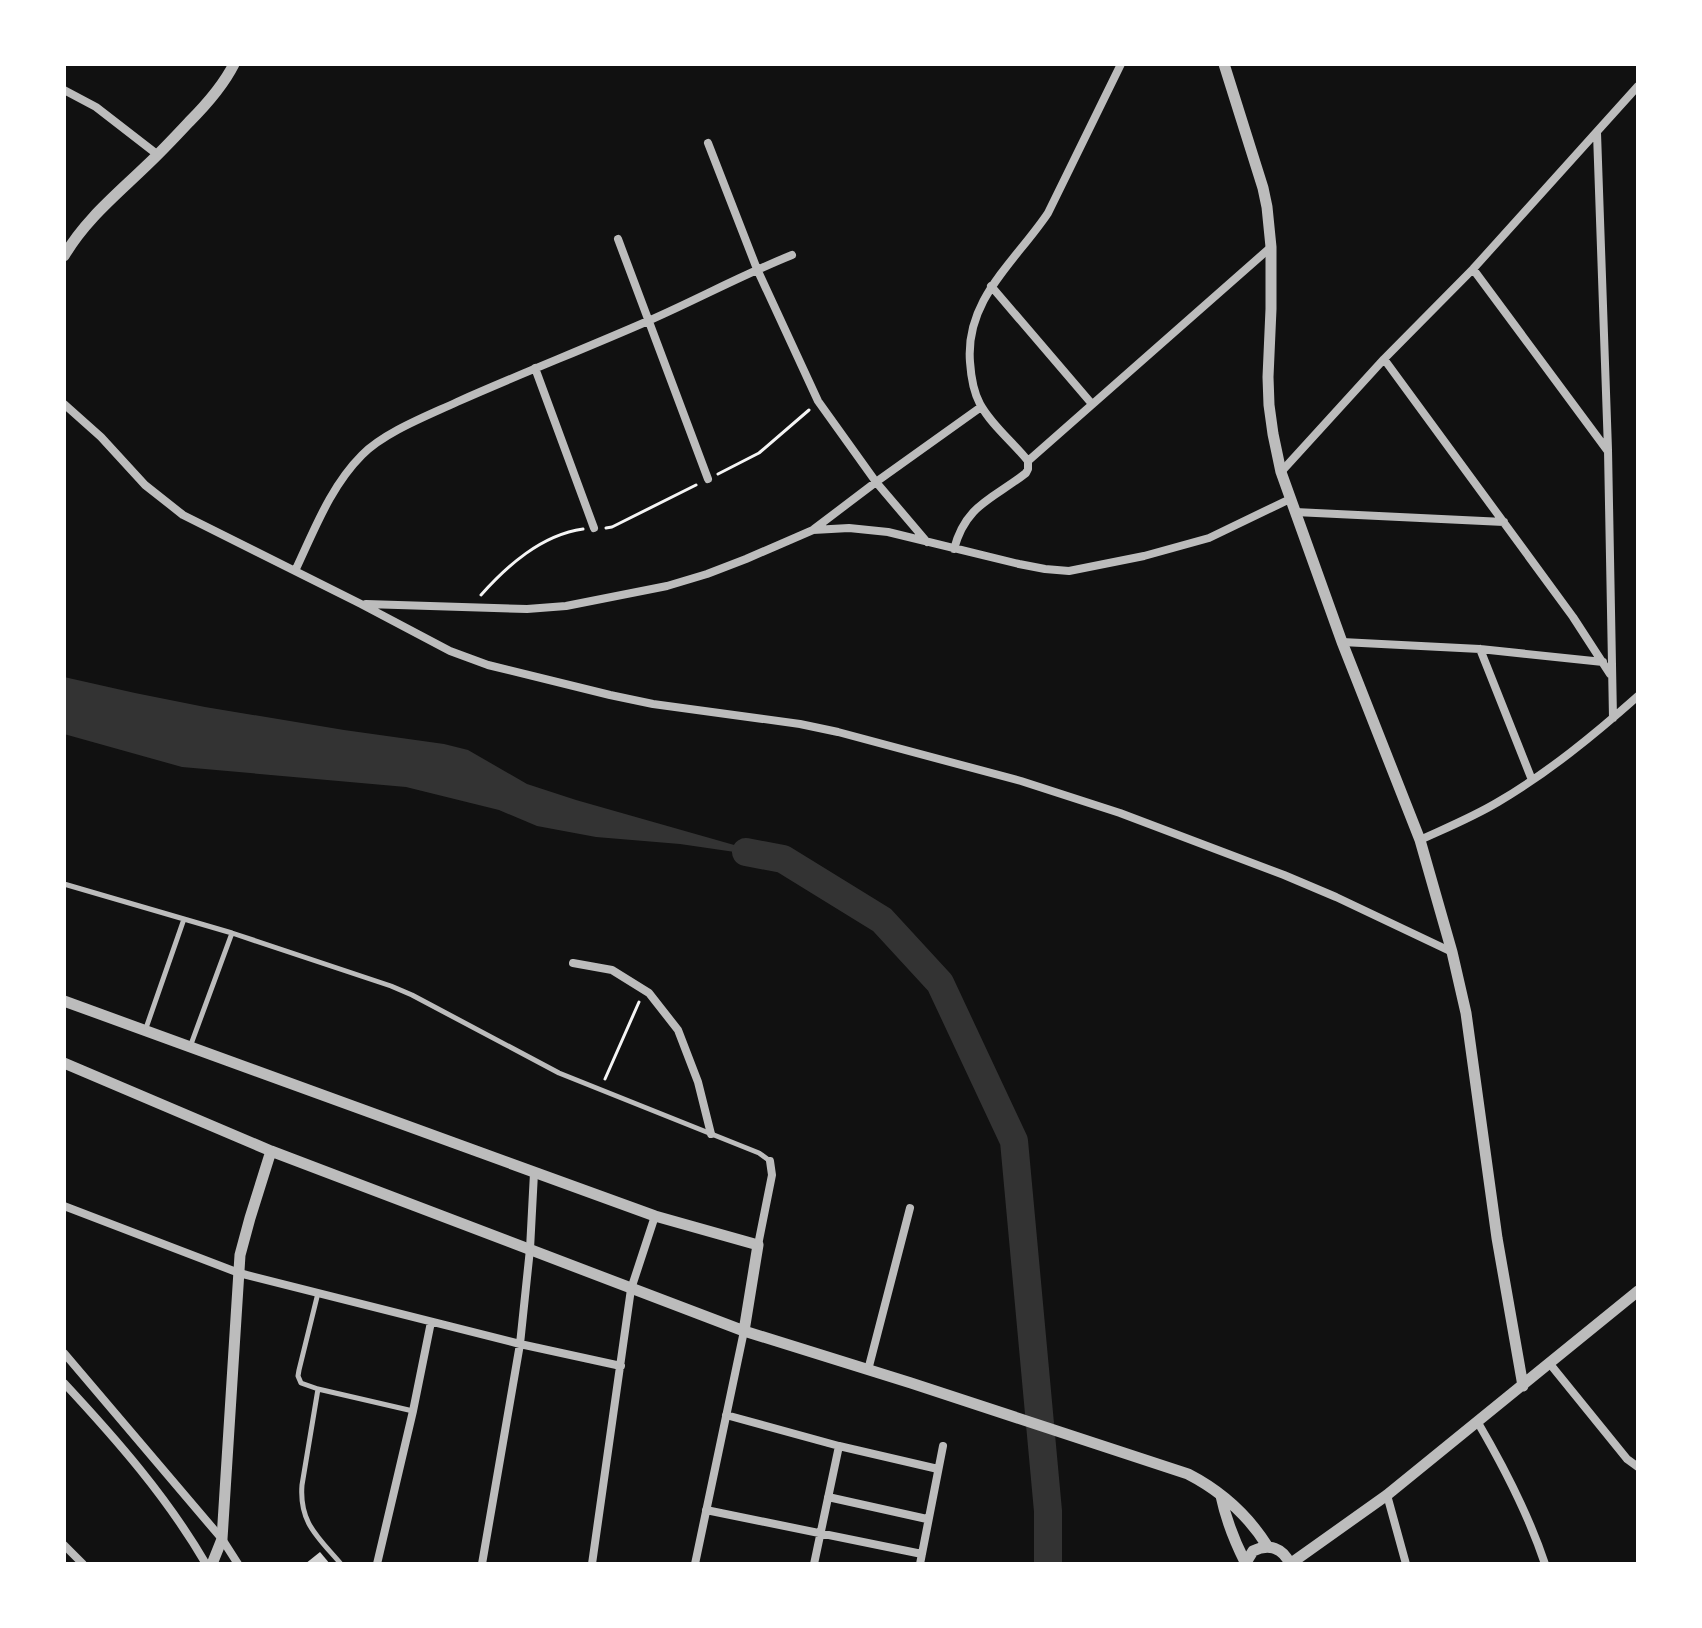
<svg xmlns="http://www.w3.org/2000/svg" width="1702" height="1628" font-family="'Space Grotesk',sans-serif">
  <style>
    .water { fill: #333 }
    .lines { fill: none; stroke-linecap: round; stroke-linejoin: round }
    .river { stroke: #333; stroke-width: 28 }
    .building { fill: #d3d3d3 }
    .path { stroke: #f5f5f5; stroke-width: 3 }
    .service { stroke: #bcbcbc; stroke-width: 5 }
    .minor { stroke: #bcbcbc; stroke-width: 8 }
    .tertiary { stroke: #bcbcbc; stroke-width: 11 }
  </style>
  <rect width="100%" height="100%" fill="#111"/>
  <path class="water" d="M 64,677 L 135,693 L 205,707 L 344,730 L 444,744 L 468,750 L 527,784 L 576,800 L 783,859 L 680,844 L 596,837 L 537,826 L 499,810 L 406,787 L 182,767 L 64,734 Z"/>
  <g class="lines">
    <path class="river" d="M 746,852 L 783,859 L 882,920 L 940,983 L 1014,1141 L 1048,1511 L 1048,1564"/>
  </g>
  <path class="building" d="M 320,1552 L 330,1564 L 305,1564 Z"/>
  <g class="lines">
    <path class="path" d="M 718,474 L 759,453 L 809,410
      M 606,528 L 612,527 L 696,485
      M 481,595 C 507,566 541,535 583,529
      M 605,1079 L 639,1002"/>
    <path class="service" d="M 64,884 L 232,933 L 391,986 L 412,995 L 559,1073 L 759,1153 L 770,1161
      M 145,1031 L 184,919
      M 190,1047 L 232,933
      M 318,1293 L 299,1370 L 298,1376 L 301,1383 L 318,1389 L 413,1411
      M 318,1389 L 302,1485 C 299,1523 318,1537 341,1564"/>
    <path class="minor" d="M 64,90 L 96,107 L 158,155
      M 1597,133 L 1608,450 L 1613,718
      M 708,143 L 757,269 L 818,401 L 876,482 L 927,542
      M 618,239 L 708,479
      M 1473,269 L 1607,450
      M 991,286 L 1092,404
      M 1384,359 L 1573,617 L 1610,674
      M 535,368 L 594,528
      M 64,404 L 101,437 L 145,485 L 183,515 L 361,604 L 450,651 L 488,665 L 610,695 L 653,704 L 800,724 L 838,732 L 1021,781 L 1120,813 L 1284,875 L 1336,897 L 1452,952
      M 1028,461 C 1013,442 992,426 980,404 C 973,391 971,377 970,362 C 965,299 1016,261 1048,213 L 1121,64
      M 1281,472 L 1384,359 L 1473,269 L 1638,86
      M 1295,512 L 1504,522
      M 814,529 L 876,482 L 981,407
      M 954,549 C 966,504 993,499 1026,473 L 1028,469 L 1028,461 L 1271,247
      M 295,571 C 314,531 330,487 362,455 C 385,432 427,416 457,402 C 520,374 584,349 648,321 C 696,300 742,275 792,255
      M 366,604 L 527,609 L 566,606 L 667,586 L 707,574 L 746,559 L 813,530 L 849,528 L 888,532 L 1019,564 L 1045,569 L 1069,571 L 1144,556 L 1209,538 L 1290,499
      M 1342,642 L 1480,649 L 1603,662
      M 1480,649 L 1532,780
      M 1420,840 C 1446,828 1473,817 1498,802 C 1549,772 1594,735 1638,696
      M 573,963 L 612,970 L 649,993 L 678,1030 L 698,1082 L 711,1134
      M 64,1206 L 239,1273 L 520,1344 L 621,1366
      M 758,1245 L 772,1175 L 770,1161
      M 64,1353 L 222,1539 L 238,1564
      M 1550,1364 L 1627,1459 L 1638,1467
      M 868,1370 L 910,1208
      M 64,1383 C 117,1440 167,1497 206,1564
      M 726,1415 L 839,1446 L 938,1469
      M 1477,1421 C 1504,1467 1528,1513 1545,1564
      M 1387,1495 L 1406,1564
      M 828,1497 L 927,1519
      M 706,1510 L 922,1554
      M 64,1545 L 83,1564
      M 377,1564 L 413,1411 L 431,1322
      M 482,1564 L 520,1344 L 530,1249 L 534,1173
      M 592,1564 L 631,1289 L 655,1216
      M 695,1564 L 744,1331
      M 814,1564 L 839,1446
      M 920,1564 L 943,1446"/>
    <path class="tertiary" d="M 1224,64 L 1263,188 L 1267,207 L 1271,247 L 1271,309 L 1268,377 L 1269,405 L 1273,434 L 1281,472 L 1342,642 L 1420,840 L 1452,952 L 1466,1013 L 1497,1238 L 1523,1386
      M 64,256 C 85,220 116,195 146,166 C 161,152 175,137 189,122 C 206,105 223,86 234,64
      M 64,1001 L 655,1216 L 758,1245 L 744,1331
      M 64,1063 L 271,1151 L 744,1331 L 911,1383 L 1188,1474 C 1221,1491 1248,1515 1268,1547
      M 1221,1496 C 1226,1520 1234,1540 1245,1562
      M 212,1564 L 222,1539 L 240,1255 L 250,1218 L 271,1151
      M 1245,1564 L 1253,1551 C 1269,1543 1283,1548 1290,1564
      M 1290,1564 L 1387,1495 L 1638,1291"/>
  </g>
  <rect width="1702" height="1628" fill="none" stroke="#ffffff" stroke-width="132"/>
</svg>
